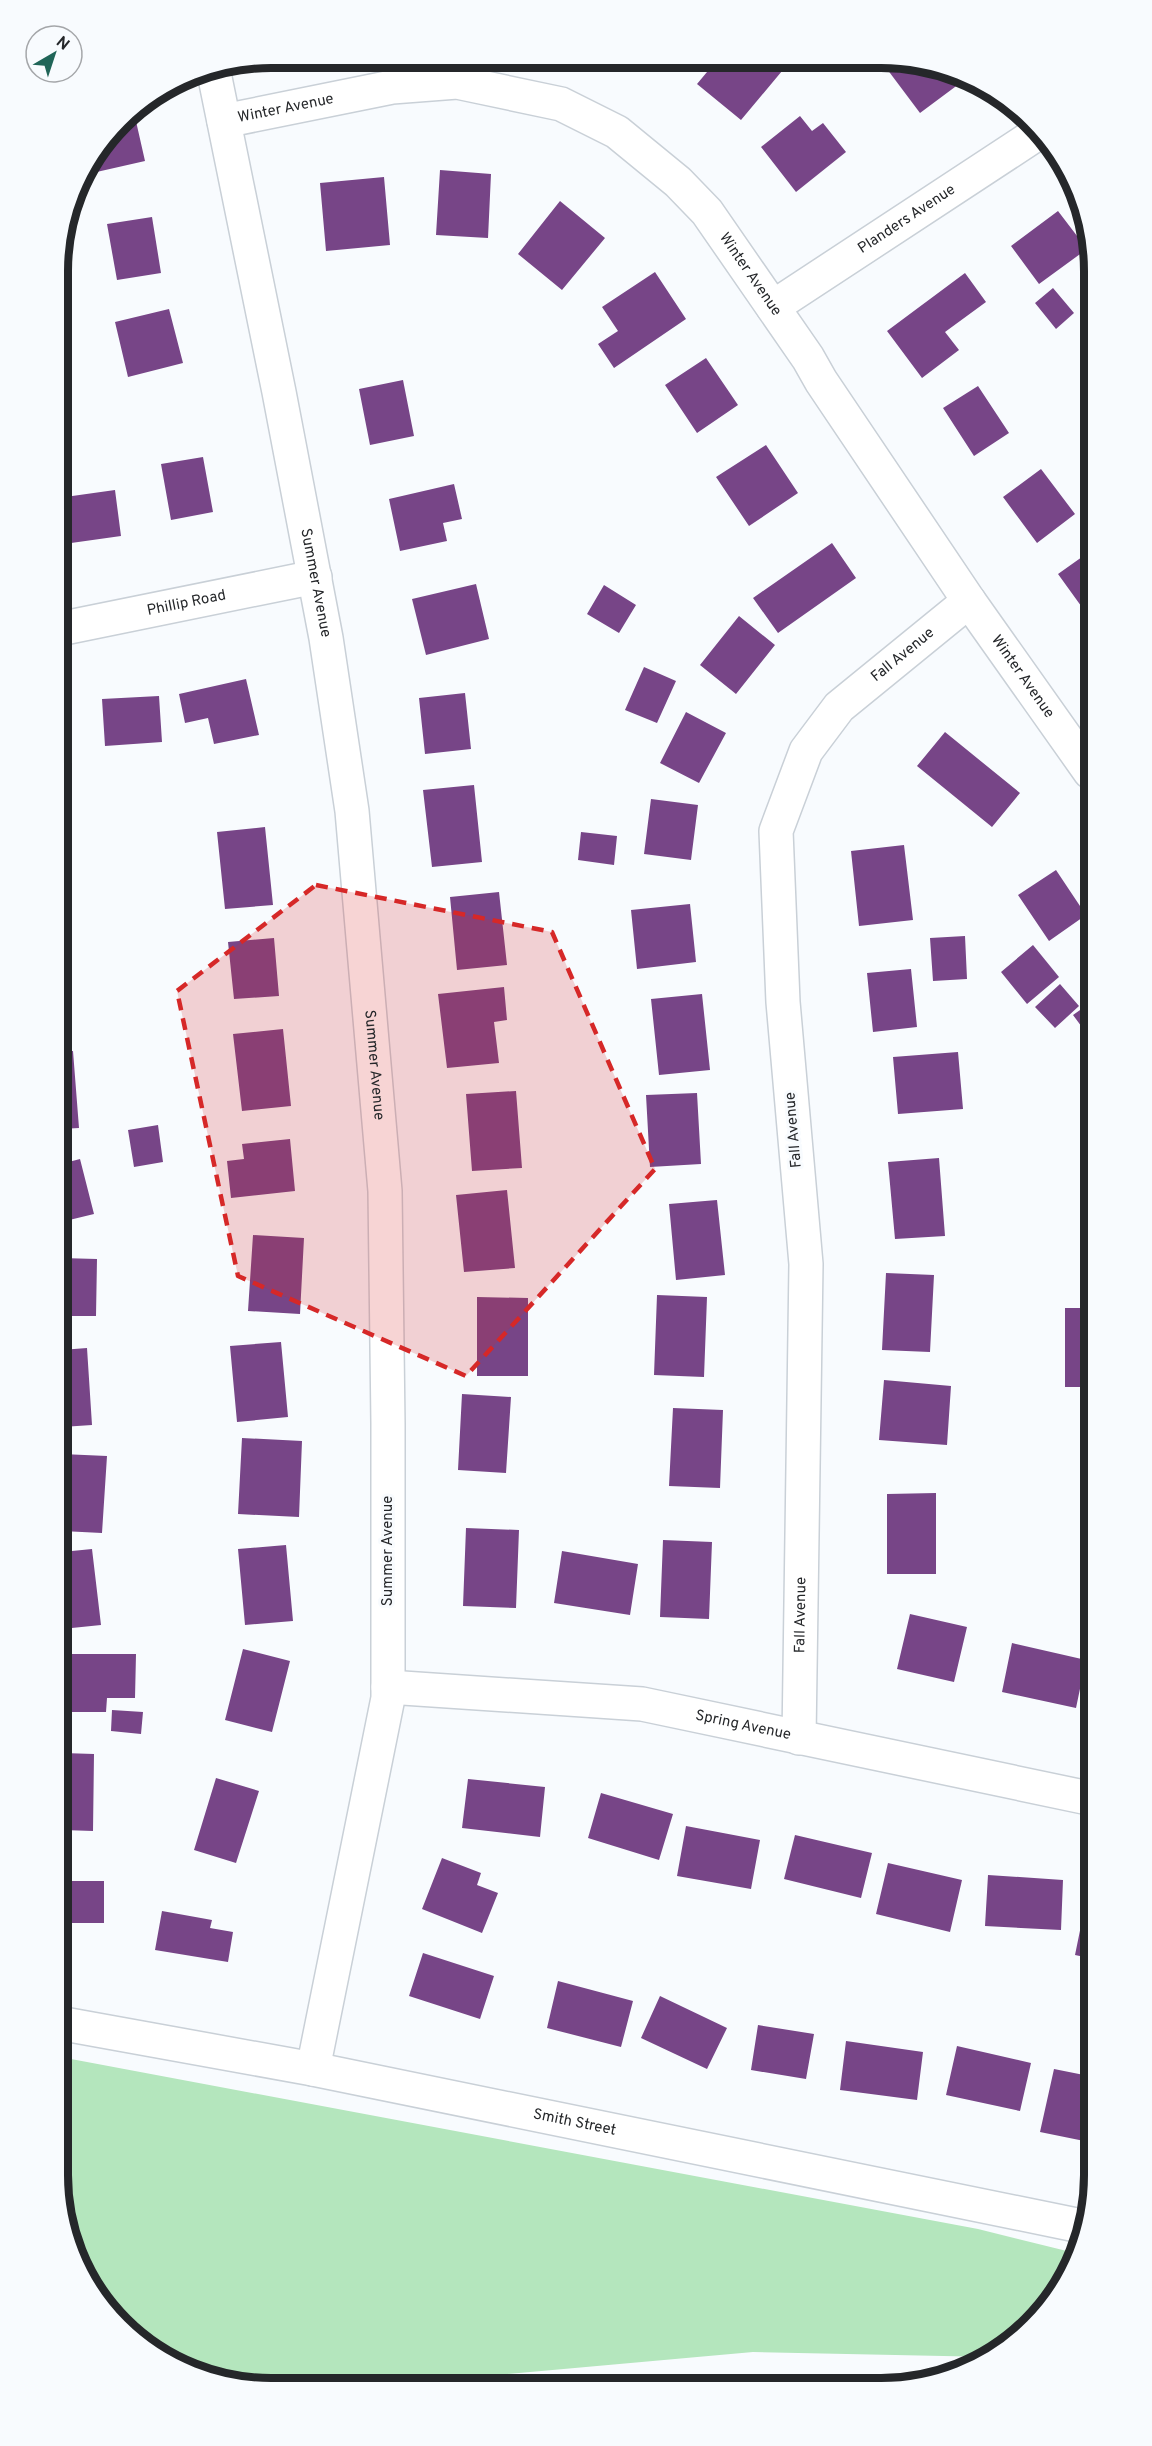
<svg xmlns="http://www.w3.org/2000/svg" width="1152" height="2446" font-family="Overpass,sans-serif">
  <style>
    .green { fill: #b4e6bd }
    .building { fill: #774587 }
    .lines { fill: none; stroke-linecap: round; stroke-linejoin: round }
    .minor-casing { stroke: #c9d0d7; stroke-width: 36 }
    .minor { stroke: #fff; stroke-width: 33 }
    .marked { fill: #d62828; fill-opacity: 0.2; stroke: #d62828; stroke-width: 4.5; stroke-dasharray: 12 8; stroke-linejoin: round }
    .labels { text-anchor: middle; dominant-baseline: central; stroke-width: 6; stroke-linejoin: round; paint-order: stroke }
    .street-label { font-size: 15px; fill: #25272a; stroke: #f8fbfe }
    .rim { fill: none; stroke: #25272a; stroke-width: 8 }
  </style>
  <rect width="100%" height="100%" fill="#f8fbfe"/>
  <path class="green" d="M 71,2059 L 978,2229 L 1079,2254 L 1042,2316 L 1000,2353 L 992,2357 L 753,2352 L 396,2384 L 230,2385 L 130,2336 L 93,2294 L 64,2231 L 64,2061 Z"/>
  <path class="building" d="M 717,60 L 769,60 L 782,71 L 741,120 L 697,84 Z
    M 881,61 L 922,61 L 963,81 L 920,113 Z
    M 133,108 L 145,161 L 79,176 L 130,110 Z
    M 800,116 L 812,131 L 823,123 L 846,152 L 796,192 L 761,147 Z
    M 440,170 L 491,174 L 488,238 L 436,235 Z
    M 384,177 L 390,245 L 326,251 L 320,183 Z
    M 560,201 L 605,238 L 562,290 L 518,254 Z
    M 1058,211 L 1087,249 L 1039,284 L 1011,246 Z
    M 152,217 L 161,273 L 117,280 L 107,224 Z
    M 655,272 L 686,319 L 614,368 L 598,344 L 618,331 L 602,307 Z
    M 965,273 L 986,302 L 945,332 L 959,350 L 922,378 L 887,331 Z
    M 1053,288 L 1074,313 L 1056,329 L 1035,303 Z
    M 169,309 L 183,363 L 128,377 L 115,322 Z
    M 706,358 L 738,405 L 697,433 L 665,385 Z
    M 403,380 L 414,436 L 370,445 L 359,389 Z
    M 978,386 L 1009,433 L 974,456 L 943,408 Z
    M 766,445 L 798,493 L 749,526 L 716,477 Z
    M 203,457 L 213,512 L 171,520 L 161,464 Z
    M 1041,469 L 1075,514 L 1037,543 L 1003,497 Z
    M 454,484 L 462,519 L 443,523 L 447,541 L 400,551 L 389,499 Z
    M 115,490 L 121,536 L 64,544 L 58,498 Z
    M 832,543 L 856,578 L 778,633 L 753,598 Z
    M 1089,552 L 1089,617 L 1058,574 Z
    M 476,584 L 489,639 L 426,655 L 412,599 Z
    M 604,585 L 636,605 L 619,633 L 587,614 Z
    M 739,616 L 775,645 L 736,694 L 700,665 Z
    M 644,667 L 676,681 L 657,723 L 625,710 Z
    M 246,679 L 259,735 L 214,744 L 208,718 L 185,723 L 179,694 Z
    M 465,693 L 471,749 L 425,754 L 419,698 Z
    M 159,696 L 162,742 L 105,746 L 102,699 Z
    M 686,712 L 726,733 L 699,783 L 660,763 Z
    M 945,732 L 1020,793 L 992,827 L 917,766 Z
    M 474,785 L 482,862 L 432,867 L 423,790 Z
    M 651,799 L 698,805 L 691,860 L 644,854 Z
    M 265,827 L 273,905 L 225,909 L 217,832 Z
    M 581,832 L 617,836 L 614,865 L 578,860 Z
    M 904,845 L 913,920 L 859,926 L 851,851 Z
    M 60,851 L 66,851 L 70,927 L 60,927 Z
    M 1056,870 L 1086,915 L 1049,941 L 1018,895 Z
    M 499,892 L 507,965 L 457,970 L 450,897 Z
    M 690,904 L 696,962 L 637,969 L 631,910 Z
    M 965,936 L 967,979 L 933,981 L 930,938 Z
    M 274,938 L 279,996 L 234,999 L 228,942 Z
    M 1033,945 L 1059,977 L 1027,1004 L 1001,972 Z
    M 60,961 L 64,961 L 67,1018 L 60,1018 Z
    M 911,969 L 917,1027 L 873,1032 L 867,973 Z
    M 1060,984 L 1079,1006 L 1055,1028 L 1035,1007 Z
    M 504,987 L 507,1020 L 494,1022 L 499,1063 L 447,1068 L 438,994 Z
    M 702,994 L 710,1070 L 659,1075 L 651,999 Z
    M 1090,1003 L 1090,1038 L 1073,1015 Z
    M 283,1029 L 291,1106 L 242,1111 L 233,1034 Z
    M 73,1051 L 79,1128 L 61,1129 L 60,1052 Z
    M 958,1052 L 963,1109 L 898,1114 L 893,1057 Z
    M 516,1091 L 522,1168 L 472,1171 L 466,1094 Z
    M 697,1093 L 701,1164 L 650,1167 L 646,1095 Z
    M 158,1125 L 163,1162 L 134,1167 L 128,1130 Z
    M 290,1139 L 295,1191 L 231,1198 L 227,1161 L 244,1159 L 242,1144 Z
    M 939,1158 L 945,1236 L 895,1239 L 888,1162 Z
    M 80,1159 L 94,1214 L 61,1222 L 61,1164 Z
    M 507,1190 L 515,1268 L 464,1272 L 456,1195 Z
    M 717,1200 L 725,1275 L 676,1280 L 669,1204 Z
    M 253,1235 L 304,1238 L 300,1314 L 248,1311 Z
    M 61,1258 L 97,1259 L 96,1316 L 61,1316 Z
    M 886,1273 L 934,1275 L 930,1352 L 882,1350 Z
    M 657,1295 L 707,1297 L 704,1377 L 654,1375 Z
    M 477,1297 L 528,1298 L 528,1376 L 477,1376 Z
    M 1065,1308 L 1091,1308 L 1092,1387 L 1065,1387 Z
    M 281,1342 L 288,1417 L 237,1422 L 230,1346 Z
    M 87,1348 L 92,1425 L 62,1427 L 61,1350 Z
    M 884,1380 L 951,1386 L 947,1445 L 879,1440 Z
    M 462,1394 L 511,1397 L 506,1473 L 458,1470 Z
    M 673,1408 L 723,1410 L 720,1488 L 669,1486 Z
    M 242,1438 L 302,1441 L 299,1517 L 238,1514 Z
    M 62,1454 L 107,1456 L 102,1533 L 62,1531 Z
    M 936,1493 L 936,1574 L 887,1574 L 887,1494 Z
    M 466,1528 L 519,1530 L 516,1608 L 463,1606 Z
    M 663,1540 L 712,1542 L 709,1619 L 660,1617 Z
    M 286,1545 L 293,1621 L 245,1625 L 238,1549 Z
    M 92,1549 L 101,1625 L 62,1629 L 62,1552 Z
    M 562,1551 L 638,1564 L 630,1615 L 554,1603 Z
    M 910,1614 L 967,1627 L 954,1682 L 897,1669 Z
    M 1012,1643 L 1086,1660 L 1076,1708 L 1002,1692 Z
    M 243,1649 L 290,1661 L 272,1732 L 225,1720 Z
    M 62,1654 L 136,1654 L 135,1698 L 107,1698 L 106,1712 L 63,1712 Z
    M 112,1710 L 143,1712 L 141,1734 L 111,1731 Z
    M 63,1753 L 94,1754 L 93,1831 L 63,1830 Z
    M 216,1778 L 259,1791 L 236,1863 L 194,1850 Z
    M 468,1779 L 545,1787 L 540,1837 L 462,1828 Z
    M 601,1793 L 673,1814 L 659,1860 L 588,1838 Z
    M 686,1826 L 760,1840 L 751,1889 L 677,1876 Z
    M 795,1835 L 872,1853 L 861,1898 L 784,1879 Z
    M 442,1858 L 481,1873 L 477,1885 L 498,1893 L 482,1933 L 422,1909 Z
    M 888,1863 L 962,1880 L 950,1932 L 876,1914 Z
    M 988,1875 L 1063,1880 L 1061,1930 L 985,1926 Z
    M 63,1881 L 104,1881 L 104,1923 L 63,1923 Z
    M 1085,1906 L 1094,1908 L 1094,1959 L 1075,1955 Z
    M 162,1911 L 212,1920 L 210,1928 L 233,1932 L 228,1962 L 155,1950 Z
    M 423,1953 L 494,1976 L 480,2019 L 409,1996 Z
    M 558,1981 L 633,2001 L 621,2047 L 547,2028 Z
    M 660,1996 L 727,2028 L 707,2069 L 641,2038 Z
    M 758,2025 L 814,2034 L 806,2079 L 751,2070 Z
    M 846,2041 L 923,2052 L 917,2100 L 840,2090 Z
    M 957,2046 L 1031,2063 L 1020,2111 L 946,2095 Z
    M 1054,2069 L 1094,2077 L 1094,2143 L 1040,2132 Z"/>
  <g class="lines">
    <defs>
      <g id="minor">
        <path id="s1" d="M 213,68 L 279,392 L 326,638 L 352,811 L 385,1191 L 388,1424 L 388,1698 L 313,2069"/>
        <path id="s2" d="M 224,121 L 392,87 L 457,82 L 561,104 L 617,132 L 678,182 L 707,212 L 808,358 L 821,381 L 969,601 L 1090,772"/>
        <path id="s3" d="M 773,307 L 1041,131"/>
        <path id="s4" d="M 59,629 L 315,577"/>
        <path id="s5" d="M 388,1687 L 642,1704 L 1093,1799"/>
        <path id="s6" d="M 799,1738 L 806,1264 L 783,1002 L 776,831 L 806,751 L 839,707 L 969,601"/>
        <path id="s7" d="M 64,2024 L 313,2069 L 1086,2227"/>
      </g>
    </defs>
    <use href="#minor" class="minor-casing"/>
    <use href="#minor" class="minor"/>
  </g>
  <path class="marked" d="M 316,885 L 552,932 L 655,1169 L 466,1376 L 238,1276 L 177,991 Z"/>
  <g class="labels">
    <g class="street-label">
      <text stroke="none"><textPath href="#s2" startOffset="63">Winter Avenue</textPath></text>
      <text stroke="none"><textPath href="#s3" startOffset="160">Planders Avenue</textPath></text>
      <text stroke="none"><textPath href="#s2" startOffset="602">Winter Avenue</textPath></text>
      <text stroke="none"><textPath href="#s1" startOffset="525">Summer Avenue</textPath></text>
      <text stroke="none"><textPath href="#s4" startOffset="130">Phillip Road</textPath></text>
      <text stroke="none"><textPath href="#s6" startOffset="1131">Fall Avenue</textPath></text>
      <text stroke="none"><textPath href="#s2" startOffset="1088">Winter Avenue</textPath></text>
      <text stroke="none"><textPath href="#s1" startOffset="1011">Summer Avenue</textPath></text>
      <text transform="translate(794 1130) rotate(-95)">Fall Avenue</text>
      <text transform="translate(388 1551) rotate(-90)">Summer Avenue</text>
      <text stroke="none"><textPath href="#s6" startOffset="123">Fall Avenue</textPath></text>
      <text stroke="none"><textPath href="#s5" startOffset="358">Spring Avenue</textPath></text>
      <text stroke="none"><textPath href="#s7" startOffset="520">Smith Street</textPath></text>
    </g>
  </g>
  <path d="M0 0H1152V2446H0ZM271 68H881A203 203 0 0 1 1084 271V2175A203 203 0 0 1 881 2378H271A203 203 0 0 1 68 2175V271A203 203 0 0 1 271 68Z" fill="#f8fbfe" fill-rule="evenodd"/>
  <path class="rim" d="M271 68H881A203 203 0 0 1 1084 271V2175A203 203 0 0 1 881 2378H271A203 203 0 0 1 68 2175V271A203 203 0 0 1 271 68Z"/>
  <g transform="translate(54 54) rotate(39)"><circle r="28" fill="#f8fbfe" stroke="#a4a6a9" stroke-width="1.5"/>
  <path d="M0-4.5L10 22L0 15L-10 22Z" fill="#206558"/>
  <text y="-9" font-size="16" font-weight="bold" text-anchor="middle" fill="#25272a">N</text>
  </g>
</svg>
